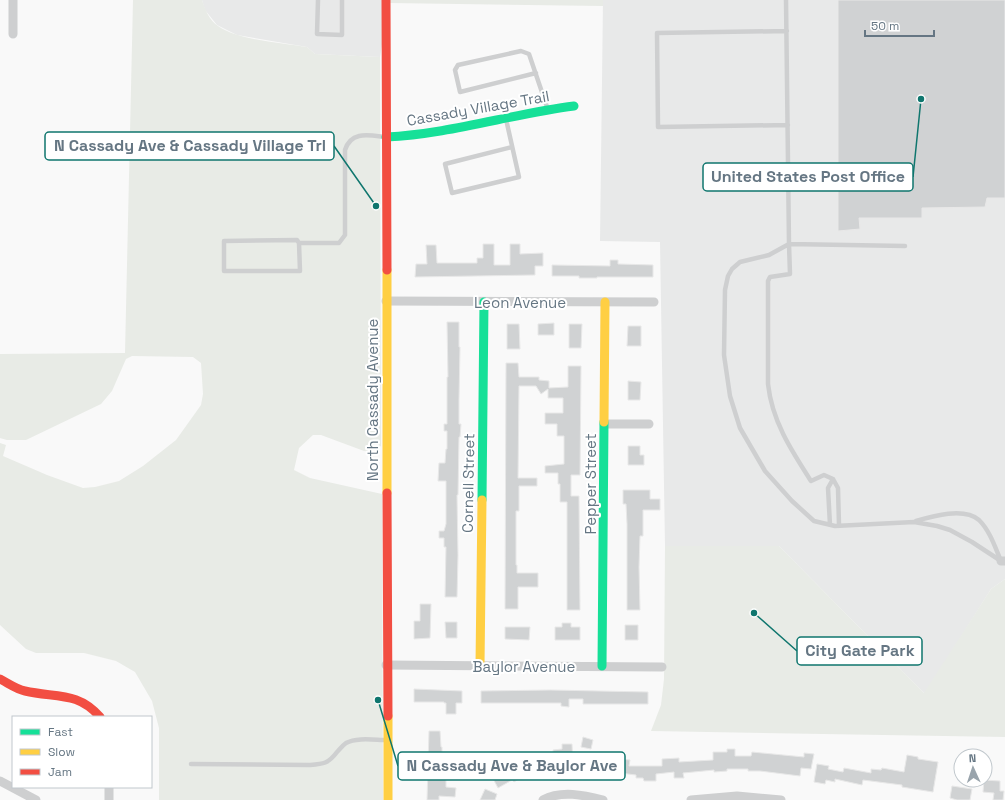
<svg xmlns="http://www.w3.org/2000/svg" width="1005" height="800" font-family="'Space Grotesk',sans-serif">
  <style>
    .built { fill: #e8e9e9 }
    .green { fill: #e8ebe6 }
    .building { fill: #d0d2d3; stroke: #e8e8e8 }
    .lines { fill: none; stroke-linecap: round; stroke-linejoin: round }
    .lane { stroke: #cecfd0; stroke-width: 4.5 }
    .street { stroke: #cecfd0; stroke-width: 9 }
    .fast { stroke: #16e098; stroke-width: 9 }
    .slow { stroke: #ffcf43; stroke-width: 9 }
    .jam { stroke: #f24e42; stroke-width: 9 }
    .labels { text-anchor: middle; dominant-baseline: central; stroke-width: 4; stroke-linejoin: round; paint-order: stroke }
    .street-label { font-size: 15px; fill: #657683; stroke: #fff }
    .leader { fill: none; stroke: #0f766e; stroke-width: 1.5 }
    .callout-dot { fill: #0f766e; stroke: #fff; stroke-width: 1.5 }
    .callout { fill: #fff; stroke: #0f766e; stroke-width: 1.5 }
    .callout-label { font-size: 16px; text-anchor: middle; font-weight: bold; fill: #657683 }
  </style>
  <rect width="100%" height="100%" fill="#f9f9f9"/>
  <path class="built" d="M 202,0 L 389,0 L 380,57 L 315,54 L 307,47 L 237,35 L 217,25 L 205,10 Z
    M 603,0 L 1005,0 L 1005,579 L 991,589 L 925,694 L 779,546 L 665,546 L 660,242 L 600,241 Z"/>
  <path class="green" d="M 133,0 L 202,0 C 205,9 209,20 218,26 C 237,40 283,43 307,47 L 315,54 L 380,57 L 381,446 L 374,450 L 364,451 L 321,435 L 313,435 L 299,448 L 294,470 L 310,478 L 382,494 L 383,800 L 159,800 L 159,728 L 152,701 L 135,672 L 116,661 L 84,653 L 36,653 L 26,649 L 0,625 L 0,443 L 6,445 L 3,456 L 47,475 L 83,488 L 95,487 L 119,481 L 143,466 L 176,440 L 201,405 L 203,394 L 201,363 L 193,357 L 132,356 L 126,359 L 112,391 L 101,404 L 26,440 L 7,440 L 0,438 L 0,354 L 125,353 Z
    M 389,0 L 603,0 L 603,6 L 389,3 Z
    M 665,546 L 779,546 L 924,693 L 991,589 L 1005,579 L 1005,737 L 651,731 L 661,705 L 664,679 Z"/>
  <path class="building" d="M 838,0 L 1005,0 L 1005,198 L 987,198 L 985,207 L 922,208 L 922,218 L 859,218 L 860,229 L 838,231 Z
    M 483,244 L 494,244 L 494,265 L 510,265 L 510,244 L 520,244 L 520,254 L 543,253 L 543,266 L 535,266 L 535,275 L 415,277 L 416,264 L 427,264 L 426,245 L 436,245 L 437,263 L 477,263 L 477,258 L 483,258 Z
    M 610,260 L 618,260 L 618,264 L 653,265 L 653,277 L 597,277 L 597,278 L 579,278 L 579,276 L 552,276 L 552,265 L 610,266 Z
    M 447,322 L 459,322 L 459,347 L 460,347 L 459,399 L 459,424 L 461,424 L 460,437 L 459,437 L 458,495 L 457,495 L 458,555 L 457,597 L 445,597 L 446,547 L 444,547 L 444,538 L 439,538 L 439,531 L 444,531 L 446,524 L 446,481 L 438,481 L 439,463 L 445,463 L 446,449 L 447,449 L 447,431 L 444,431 L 444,424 L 447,424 L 447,377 L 448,377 Z
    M 554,323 L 554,335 L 538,335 L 538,324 Z
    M 507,324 L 519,324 L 520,349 L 507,349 Z
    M 569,324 L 582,324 L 581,348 L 569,348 Z
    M 628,326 L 641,326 L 641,346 L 627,346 Z
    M 506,363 L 518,363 L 519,377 L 539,377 L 539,380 L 549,381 L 549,388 L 568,387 L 568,366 L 581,366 L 580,475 L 571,475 L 571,496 L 579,496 L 580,610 L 567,610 L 567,502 L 560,502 L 560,484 L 558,484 L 558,473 L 545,473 L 545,466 L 564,464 L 564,436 L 557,436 L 557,424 L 545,424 L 545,413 L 563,413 L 563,398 L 548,398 L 548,389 L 541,394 L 536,386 L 519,386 L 518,478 L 537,478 L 537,486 L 519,486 L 519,511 L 516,511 L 516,565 L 517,565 L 517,573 L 538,573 L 538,587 L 518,587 L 518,609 L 505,609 Z
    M 628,381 L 641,382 L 640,400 L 628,400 Z
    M 628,446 L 640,446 L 640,455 L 644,455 L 644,465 L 628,465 Z
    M 623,490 L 650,490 L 650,499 L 660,499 L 660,510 L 643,510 L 643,536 L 640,536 L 639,567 L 640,610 L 627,610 L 627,524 L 626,504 L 623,504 Z
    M 420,604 L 431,604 L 430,638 L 414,639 L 414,621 L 420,621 Z
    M 445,622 L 457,622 L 457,638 L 446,638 Z
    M 562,623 L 571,623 L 571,627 L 580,627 L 580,640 L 555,640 L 555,627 L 562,627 Z
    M 625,625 L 638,625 L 638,640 L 625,640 Z
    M 505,627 L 530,627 L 529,640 L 505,639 Z
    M 414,689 L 462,691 L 462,703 L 456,703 L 456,714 L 446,714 L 446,703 L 444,703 L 444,702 L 414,702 Z
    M 550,690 L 648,692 L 648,704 L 583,704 L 583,699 L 569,699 L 569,707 L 561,706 L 561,703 L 481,703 L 481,691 Z
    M 429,731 L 440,731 L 441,747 L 442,747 L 442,772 L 446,772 L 446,787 L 456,788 L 455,797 L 439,796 L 439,800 L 427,800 Z
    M 583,737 L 593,740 L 591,749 L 581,747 Z
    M 562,744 L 572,744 L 573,765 L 563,765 L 563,763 L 526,774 L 514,782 L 512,780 L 498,788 L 491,775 L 520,759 L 519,756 L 528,753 L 530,760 L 535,759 L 553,753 L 553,750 L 562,749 Z
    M 727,749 L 735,749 L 735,756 L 751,756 L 752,752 L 804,757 L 804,753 L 814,754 L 811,769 L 801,768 L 800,776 L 760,771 L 748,771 L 748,769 L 727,769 L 727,771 L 714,772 L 714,770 L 683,773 L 684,778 L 674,778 L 674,772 L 656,774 L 656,781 L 644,781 L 643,778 L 636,778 L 636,775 L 620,773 L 620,776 L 606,775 L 583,767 L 587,756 L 609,763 L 610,754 L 622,755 L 621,759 L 630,760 L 629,766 L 662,766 L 662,759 L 679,758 L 679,762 L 713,760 L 713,752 L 727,752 Z
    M 907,755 L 918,757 L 918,759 L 938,762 L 933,792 L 902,787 L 902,785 L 863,780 L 862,785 L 835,779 L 835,782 L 826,780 L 825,784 L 814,782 L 817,764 L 829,766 L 828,769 L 843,772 L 844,768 L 871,773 L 871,769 L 881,770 L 882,768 L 904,772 Z
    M 984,780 L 1000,781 L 1000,791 L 1004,791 L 1003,800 L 993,800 L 994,793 L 983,792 Z
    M 952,786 L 972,789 L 970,800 L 957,800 L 950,798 Z
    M 485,789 L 497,794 L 495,800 L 480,800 Z"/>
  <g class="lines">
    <path class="lane" d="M 318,0 L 317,34 L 342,35 L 342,0
      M 786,0 L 789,244 L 769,255 L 740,262 L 732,269 L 728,276 L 725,290 L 724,355 L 730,396 L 740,428 L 765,471 L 792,501 L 814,521 L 835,526 L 914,522 L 937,526 L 950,530 L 972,542 L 1001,561
      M 787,31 L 657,33 L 658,127 L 788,125
      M 536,73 L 460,92 L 455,70 L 458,65 L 521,51 L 529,54 L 547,107
      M 506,119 L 519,177 L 452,193 L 445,164 L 512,147
      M 299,243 L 297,240 L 224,241 L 224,271 L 300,271 L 299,243 L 339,243 L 345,235 L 345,150 C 351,131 368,135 385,137
      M 916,521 C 933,516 964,507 979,520 C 990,531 995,547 1001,561
      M 830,525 L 828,488 L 833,479
      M 839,525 L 838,488 L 833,479 L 824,475 L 811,481 C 791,450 772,421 768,384 L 768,281 L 770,277 L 790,274 L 789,244 L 905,246
      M 191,764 L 309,765 C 323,764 328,764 337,752 C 340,749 342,746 346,743 C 357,737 375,740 387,740"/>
    <path class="street" d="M 13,0 L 13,34
      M 386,301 L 654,302
      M 604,424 L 649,424
      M 1001,561 L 1005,561
      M 386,665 L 662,667
      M 0,781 L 36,800
      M 109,800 L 109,787
      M 543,800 C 561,790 584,795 603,800
      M 691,800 L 737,796 L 781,800"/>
    <path class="fast" d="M 386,137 C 450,134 511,114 574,106
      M 482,500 L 484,302
      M 602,666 L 604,422"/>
    <path class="slow" d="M 387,270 L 387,493
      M 604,422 L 605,302
      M 480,665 L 482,500
      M 388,716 L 388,800"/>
    <path class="jam" d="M 386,0 L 387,270
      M 387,493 L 388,716
      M 0,679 C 8,683 16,689 25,691 C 55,698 78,691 100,717"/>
  </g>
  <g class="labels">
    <g class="street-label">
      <text transform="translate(478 108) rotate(-10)">Cassady Village Trail</text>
      <text x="520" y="302">Leon Avenue</text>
      <text transform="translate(372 400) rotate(-90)">North Cassady Avenue</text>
      <text transform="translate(468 483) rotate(-89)">Cornell Street</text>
      <text transform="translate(590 484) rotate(-90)">Pepper Street</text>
      <text x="524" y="666">Baylor Avenue</text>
    </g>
  </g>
  <path class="leader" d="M376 206L334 146M921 99L913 177M754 613L797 651M378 700L398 766"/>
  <g class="callout-dot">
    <circle cx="376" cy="206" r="4"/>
    <circle cx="921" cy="99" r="4"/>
    <circle cx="754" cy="613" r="4"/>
    <circle cx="378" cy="700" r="4"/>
  </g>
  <g class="callout">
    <rect x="45" y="132" width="289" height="28" rx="4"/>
    <rect x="703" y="163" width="210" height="28" rx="4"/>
    <rect x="797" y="637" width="125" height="28" rx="4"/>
    <rect x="398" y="752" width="227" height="28" rx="4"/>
  </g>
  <g class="callout-label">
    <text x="190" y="151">N Cassady Ave &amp; Cassady Village Trl</text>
    <text x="808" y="182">United States Post Office</text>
    <text x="860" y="656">City Gate Park</text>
    <text x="512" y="771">N Cassady Ave &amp; Baylor Ave</text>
  </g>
  <rect x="12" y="716" width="140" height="72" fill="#ffffff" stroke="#c1c8cd"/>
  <rect x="20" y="729" width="20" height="6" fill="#16e098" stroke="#c1c8cd"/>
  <text x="48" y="736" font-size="12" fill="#657683">Fast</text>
  <rect x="20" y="749" width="20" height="6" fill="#ffcf43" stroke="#c1c8cd"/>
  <text x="48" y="756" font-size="12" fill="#657683">Slow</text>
  <rect x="20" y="769" width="20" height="6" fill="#f24e42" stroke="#c1c8cd"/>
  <text x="48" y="776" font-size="12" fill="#657683">Jam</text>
  <g transform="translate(973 768) rotate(357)"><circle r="19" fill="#ffffff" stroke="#c1c8cd"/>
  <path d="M0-3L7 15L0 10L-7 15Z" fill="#99a4ac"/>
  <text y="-6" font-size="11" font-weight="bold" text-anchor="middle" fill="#657683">N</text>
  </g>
  <path d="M865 30v6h69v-6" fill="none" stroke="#657683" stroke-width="2"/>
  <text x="871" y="30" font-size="12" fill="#657683" stroke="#ffffff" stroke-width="3" paint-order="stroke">50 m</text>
</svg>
